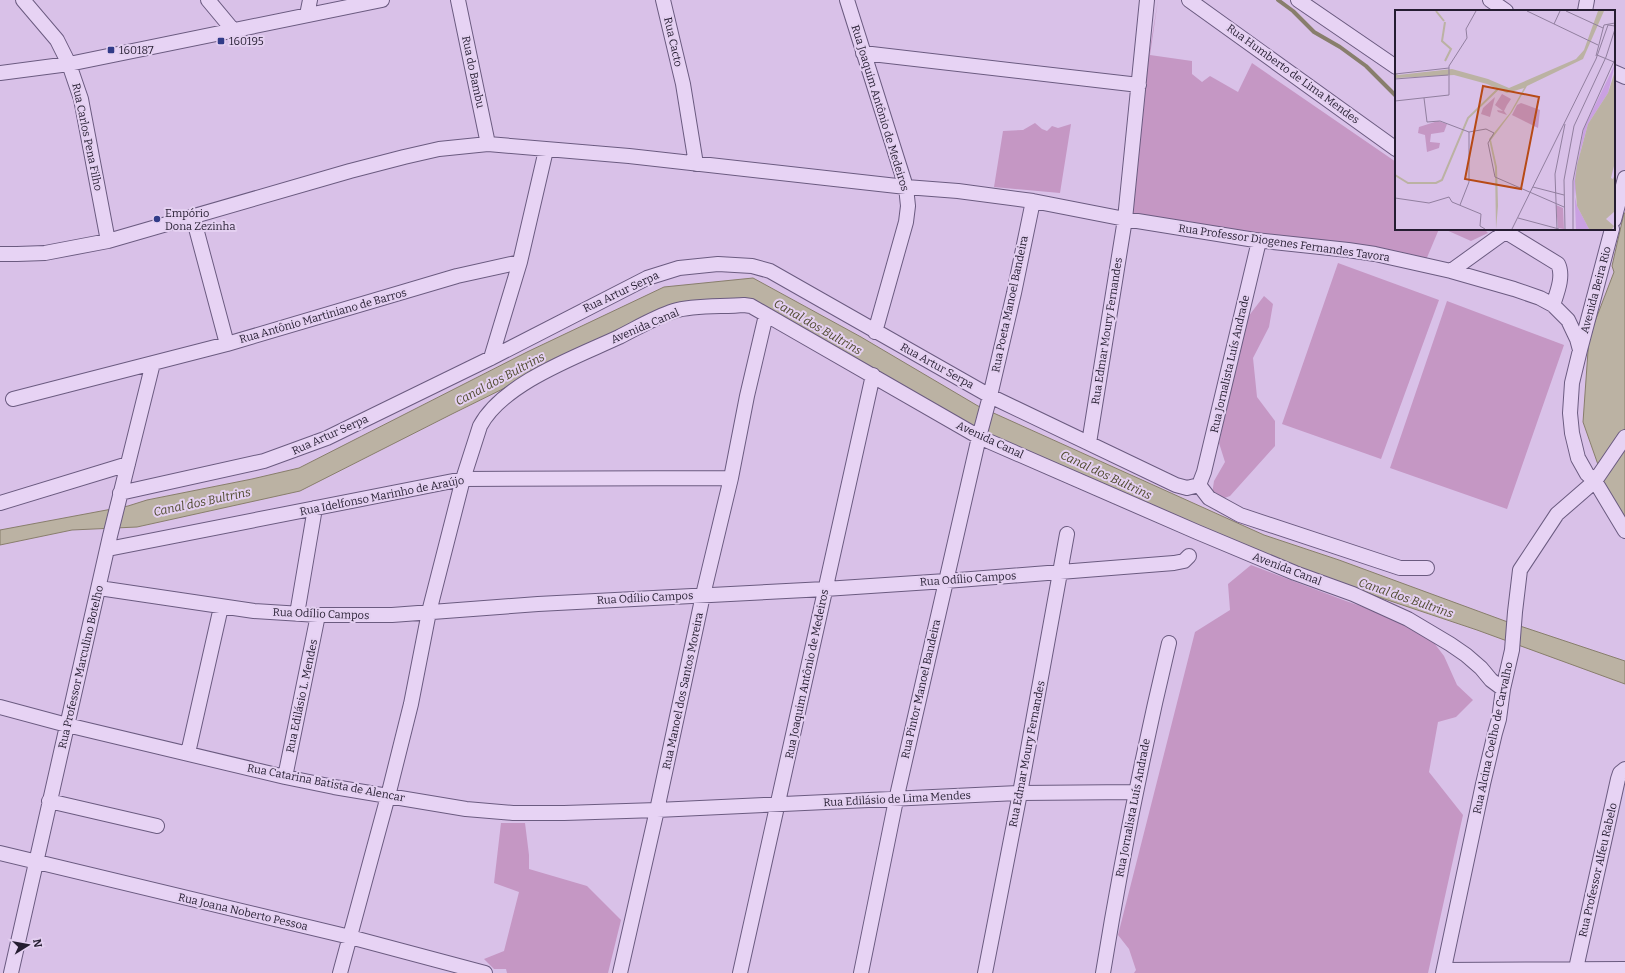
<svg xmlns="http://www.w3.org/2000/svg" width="1625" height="973" font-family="Bitter,serif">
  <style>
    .green { fill: #c597c4 }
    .water { fill: #bbb2a3; stroke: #887e6c }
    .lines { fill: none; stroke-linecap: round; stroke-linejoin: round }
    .stream { stroke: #887e6c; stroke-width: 4 }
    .minor-casing { stroke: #6b5b80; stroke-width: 16 }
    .minor { stroke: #e7d3f4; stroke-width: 14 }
    .poi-dot { fill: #313b88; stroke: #e4d0f1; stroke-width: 1.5 }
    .labels { text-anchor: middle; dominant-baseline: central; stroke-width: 4; stroke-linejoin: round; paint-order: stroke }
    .poi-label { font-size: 11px; fill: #251d31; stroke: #e4d0f1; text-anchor: start }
    .street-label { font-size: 11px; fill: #251d31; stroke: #e4d0f1 }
    .water-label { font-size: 12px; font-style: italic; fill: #4f4a2e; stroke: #e4d0f1 }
    .inset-river { fill: none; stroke: #bbb2a3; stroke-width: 2 }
    .inset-road { fill: none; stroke: #917f9f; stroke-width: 1 }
    .view { fill: #b74a15; fill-opacity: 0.15; stroke: #b74a15; stroke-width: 2 }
    .inset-edge { fill: none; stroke: #251d31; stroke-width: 2 }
  </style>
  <rect width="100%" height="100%" fill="#d9c1e8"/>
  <path class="green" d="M 1158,0 L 1150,55 L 1192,61 L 1192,74 L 1202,82 L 1210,76 L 1238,92 L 1252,63 L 1396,162 L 1396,229 L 1439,229 L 1426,260 L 1125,219 L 1130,169 Z
    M 1035,123 L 1042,129 L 1047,131 L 1052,126 L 1058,128 L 1071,124 L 1060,193 L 994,187 L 1003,131 L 1023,130 Z
    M 1444,229 L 1484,229 L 1488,233 L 1471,241 Z
    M 1338,263 L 1439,300 L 1381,459 L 1282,424 Z
    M 1264,296 L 1273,304 L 1269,327 L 1253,358 L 1257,397 L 1275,421 L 1275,446 L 1230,496 L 1222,499 L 1212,494 L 1214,481 L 1225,462 L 1219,443 L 1226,411 L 1238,330 Z
    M 1447,301 L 1564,345 L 1507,509 L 1390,468 Z
    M 1251,565 L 1346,601 L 1422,627 L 1444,656 L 1457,685 L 1473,700 L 1456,717 L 1438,722 L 1429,772 L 1463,815 L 1428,973 L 1134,973 L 1136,970 L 1129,949 L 1118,935 L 1195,632 L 1230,610 L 1228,584 Z
    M 501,823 L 525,823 L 529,855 L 529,869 L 587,886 L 621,920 L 608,973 L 507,973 L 506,969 L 494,969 L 484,959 L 504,951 L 519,892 L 494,883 Z"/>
  <path class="water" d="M 1624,213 L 1625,213 L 1625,527 L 1614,510 L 1583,422 L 1589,337 L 1614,272 L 1612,266 Z
    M 753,278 L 861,337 L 978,406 L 1264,535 L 1339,560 L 1505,621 L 1625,661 L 1625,684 L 1477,630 L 1283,565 L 972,427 L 748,300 L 673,305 L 452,414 L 300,491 L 137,527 L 72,530 L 0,545 L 0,530 L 128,506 L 147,500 L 252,479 L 299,468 L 527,352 L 664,287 Z"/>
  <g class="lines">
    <path class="stream" d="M 1278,0 L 1293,11 L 1314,32 L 1340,47 L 1366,66 L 1396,96"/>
    <defs>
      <path id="minor" d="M 23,0 L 57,40 L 69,64 L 81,99 L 108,241
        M 208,0 L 233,30
        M 458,0 L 488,144
        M 663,0 L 683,84 L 696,164
        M 847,0 L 906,187 L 908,206 L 906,222 L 875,332
        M 1189,0 L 1396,149
        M 1298,0 L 1396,67
        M 1490,0 L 1506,11
        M 1585,11 L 1587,0
        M 307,15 L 310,0
        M 863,53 L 1139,85
        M 1614,72 L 1625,77
        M 0,73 L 69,64 L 382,0
        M 193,217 L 227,344
        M 1614,220 L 1625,178
        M 1501,229 L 1558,264 C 1564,276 1557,293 1553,305
        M 1612,229 L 1580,350 L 1572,383 L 1570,413 L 1572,433 L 1578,458 L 1587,474 L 1595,481 L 1625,531
        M 0,254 L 17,254 L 45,253 L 108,241 L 350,171 L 404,157 L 439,149 L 488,144 L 629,156 L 906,187 L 958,191 L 1033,201 L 1125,219 L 1255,240 L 1348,250 L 1375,254 L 1451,271 L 1514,289 L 1540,298 L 1553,305 L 1568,320 L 1577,339 L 1580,350
        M 1451,271 L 1505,232
        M 491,358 L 520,262 L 546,150
        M 13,399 L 227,344 L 457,276 L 520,262
        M 1089,443 L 1125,219 L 1147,0
        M 1199,485 L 1204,472 L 1259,241
        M 1199,485 L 1209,498 L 1240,515 L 1400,568 L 1427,568
        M 120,493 L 264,461 L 327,438 L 491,358 L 647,278 L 679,268 L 718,264 L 752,266 L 770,271 L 990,396 L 1176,485 L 1187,488 L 1199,485
        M 0,503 L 128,464
        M 108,549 L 463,479 L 731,478
        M 99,588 L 254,611 L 318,615 L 392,615 L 538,604 L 825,589 L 946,581 L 1174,563 L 1184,561 L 1189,556
        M 297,614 L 315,508
        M 0,707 L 67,725 L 285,777 L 334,787 L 466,809 L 513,813 L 564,813 L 657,810 L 1020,793 L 1136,792
        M 188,753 L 221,607
        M 285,777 L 318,615
        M 49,801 L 157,826
        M 0,853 L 350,937 L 485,973
        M 1444,970 L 1625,969
        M 11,973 L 110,536 L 153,363
        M 340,973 L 388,796 L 411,704 L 429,612 L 463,479 L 480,426 C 503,383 576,357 619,337 C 637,328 655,317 674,311 C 693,305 723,307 744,305 L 751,306 L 979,437 L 1197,532 L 1295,573 L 1353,594 L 1408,619 L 1450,644 L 1466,655 L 1481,668 L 1491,680 L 1503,689
        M 620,973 L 657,810 L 703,595 L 731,478 L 747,396 L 766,315
        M 740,973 L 873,375
        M 861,973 L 896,800 L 979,437 L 990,396 L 1014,293 L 1033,201
        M 985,973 L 1020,793 L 1067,534
        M 1103,973 C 1121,862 1143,752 1169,643
        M 1443,973 L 1483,784 L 1495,733 L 1499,719 L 1503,689 L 1512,650 L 1515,612 L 1520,570 L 1557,514 L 1595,481 L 1625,437
        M 1575,973 L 1618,779 L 1620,773 L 1625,769"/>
    </defs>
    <use href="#minor" class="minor-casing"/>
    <use href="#minor" class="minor"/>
  </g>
  <g class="poi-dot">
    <rect x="217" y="37" width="8" height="8" rx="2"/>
    <rect x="107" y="46" width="8" height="8" rx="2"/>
    <circle cx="157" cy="219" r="4"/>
  </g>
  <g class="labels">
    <g class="poi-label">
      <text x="229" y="41">160195</text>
      <text x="119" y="50">160187</text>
      <text x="165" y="213">Empório<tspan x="165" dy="13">Dona Zezinha</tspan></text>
    </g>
    <g class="street-label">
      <text transform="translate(673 42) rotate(77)">Rua Cacto</text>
      <text transform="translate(473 72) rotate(78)">Rua do Bambu</text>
      <text transform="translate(1293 74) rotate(36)">Rua Humberto de Lima Mendes</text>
      <text transform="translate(880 108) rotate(73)">Rua Joaquim Antônio de Medeiros</text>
      <text transform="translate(87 137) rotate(78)">Rua Carlos Pena Filho</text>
      <text transform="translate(1284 243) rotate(8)">Rua Professor Diogenes Fernandes Tavora</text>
      <text transform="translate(1596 290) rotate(-75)">Avenida Beira Rio</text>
      <text transform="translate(621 292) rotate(-25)">Rua Artur Serpa</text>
      <text transform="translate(1010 304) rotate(-78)">Rua Poeta Manoel Bandeira</text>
      <text transform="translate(323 316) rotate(-16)">Rua Antônio Martiniano de Barros</text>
      <text transform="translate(645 326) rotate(-23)">Avenida Canal</text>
      <text transform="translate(1107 331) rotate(-81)">Rua Edmar Moury Fernandes</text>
      <text transform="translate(1230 364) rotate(-77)">Rua Jornalista Luís Andrade</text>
      <text transform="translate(937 366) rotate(29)">Rua Artur Serpa</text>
      <text transform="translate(330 435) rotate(-24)">Rua Artur Serpa</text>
      <text transform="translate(990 440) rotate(25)">Avenida Canal</text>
      <text transform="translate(382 496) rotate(-11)">Rua Idelfonso Marinho de Araújo</text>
      <text transform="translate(1287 569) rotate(21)">Avenida Canal</text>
      <text transform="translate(968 579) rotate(-4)">Rua Odílio Campos</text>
      <text transform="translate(645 598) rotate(-3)">Rua Odílio Campos</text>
      <text transform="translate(321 614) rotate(2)">Rua Odílio Campos</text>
      <text transform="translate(81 667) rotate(-77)">Rua Professor Marculino Botelho</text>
      <text transform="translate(807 674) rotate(-78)">Rua Joaquim Antônio de Medeiros</text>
      <text transform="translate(921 689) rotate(-77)">Rua Pintor Manoel Bandeira</text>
      <text transform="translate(683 691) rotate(-78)">Rua Manoel dos Santos Moreira</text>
      <text transform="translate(302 696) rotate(-78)">Rua Edilásio L. Mendes</text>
      <text transform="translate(1493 738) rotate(-78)">Rua Alcina Coelho de Carvalho</text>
      <text transform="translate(1027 754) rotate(-79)">Rua Edmar Moury Fernandes</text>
      <text transform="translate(326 783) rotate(11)">Rua Catarina Batista de Alencar</text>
      <text transform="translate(897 799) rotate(-3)">Rua Edilásio de Lima Mendes</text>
      <text transform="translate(1133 808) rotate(-79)">Rua Jornalista Luís Andrade</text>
      <text transform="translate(1598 870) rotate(-77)">Rua Professor Alfeu Rabelo</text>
      <text transform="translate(243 912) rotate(13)">Rua Joana Noberto Pessoa</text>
    </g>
    <g class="water-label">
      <text transform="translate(818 327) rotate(30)">Canal dos Bultrins</text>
      <text transform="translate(500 379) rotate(-28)">Canal dos Bultrins</text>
      <text transform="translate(1106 475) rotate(25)">Canal dos Bultrins</text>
      <text transform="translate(202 502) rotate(-12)">Canal dos Bultrins</text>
      <text transform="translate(1406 598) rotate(19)">Canal dos Bultrins</text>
    </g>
  </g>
  <g transform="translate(1395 10)">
    <rect width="220" height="220" fill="#d9c1e8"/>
    <path d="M 107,84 L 116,89 L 112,95 L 109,93 L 112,95 L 109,101 L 112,105 L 103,102 L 102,100 L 108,101 L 100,95 ZM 100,87 L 95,107 L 83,103 L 86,104 L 88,98 ZM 126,93 L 145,100 L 143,118 L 117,105 L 122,95 ZM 43,111 L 52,114 L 49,122 L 36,124 L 35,132 L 45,133 L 44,138 L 32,142 L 30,125 L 23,123 L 24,117 ZM 161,195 L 168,198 L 169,219 L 163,218 Z" fill="#c597c4"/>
    <path d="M 220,54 L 213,83 L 193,114 L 185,143 L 180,187 L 182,196 L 194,219 L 181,219 L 179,171 L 189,118 Z" fill="#caa1e2"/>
    <path d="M 203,1 L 209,1 L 188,49 L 132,76 L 117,102 L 96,130 L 102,157 L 103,196 L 101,219 L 100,157 L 94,129 L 115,103 L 129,78 L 112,83 L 92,74 L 59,65 L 1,68 L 0,62 L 3,65 L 57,59 L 93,69 L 114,78 L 181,49 L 189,40 ZM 220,61 L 220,152 L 216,168 L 218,169 L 220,164 L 220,201 L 211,209 L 219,216 L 217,219 L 194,219 L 182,196 L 180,171 L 182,155 L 193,114 L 213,83 Z" fill="#bbb2a3"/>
    <path class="inset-river" d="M 41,1 L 49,11M 50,12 L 47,31 L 56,39 L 50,51M 0,165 L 13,173 L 41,173 L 47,170 L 73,108 L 103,79"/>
    <path class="inset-road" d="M 132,1 L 203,35M 171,1 L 208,18M 159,14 L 165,1M 202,45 L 219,52M 201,46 L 209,15 L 220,13M 0,64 L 54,58M 0,69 L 53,65M 29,88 L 32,112 L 45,111 L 74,122M 0,91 L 54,85 L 54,56 L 72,28 L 71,19 L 81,1M 74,122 L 91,119 L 99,123 L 93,133 L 100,167 L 169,197M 138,177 L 169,185M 0,188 L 34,193 L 54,187 L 57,192 L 86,204 L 85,216 L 90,219M 65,195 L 74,172 L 74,122M 123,208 L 164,219M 117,219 L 201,49 L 213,15 L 220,16M 162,219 L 160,164 L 170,114M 170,219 L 169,170 L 179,116 L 211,47 L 220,19M 178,219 L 178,171 L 188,120 L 220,49"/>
    <path class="view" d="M 88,76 L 144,87 L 126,179 L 70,169 Z"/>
    <rect width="220" height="220" class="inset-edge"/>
  </g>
  <g transform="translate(28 945) rotate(79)" stroke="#e4d0f1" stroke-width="3" paint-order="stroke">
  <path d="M0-3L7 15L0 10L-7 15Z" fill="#251d31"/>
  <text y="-6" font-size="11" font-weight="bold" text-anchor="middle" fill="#251d31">N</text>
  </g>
</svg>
